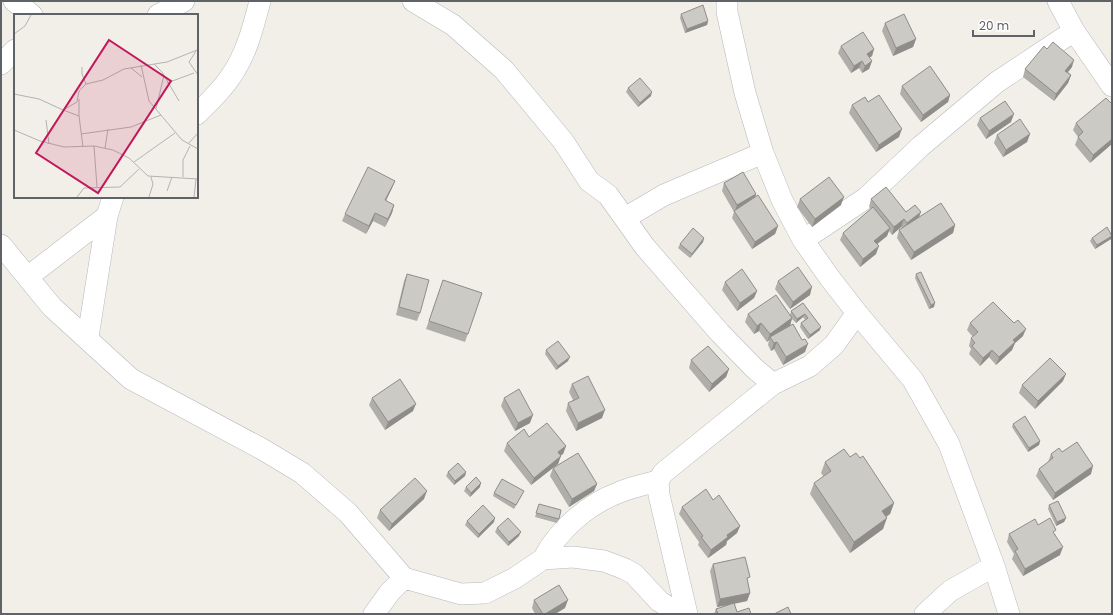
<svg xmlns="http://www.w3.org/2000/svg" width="1113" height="615" font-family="Poppins,sans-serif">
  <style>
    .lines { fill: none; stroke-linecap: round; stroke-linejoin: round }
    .minor-casing { stroke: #b5b8bc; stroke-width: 22 }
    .minor { stroke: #fff; stroke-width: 21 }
    .wall { fill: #afaea9 }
    .shaded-wall { fill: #8f8d8a }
    .building { fill: #cccac5; stroke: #8f8d8a }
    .inset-road { fill: none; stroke: #b3b3b1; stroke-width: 1 }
    .view { fill: #c2185b; fill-opacity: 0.15; stroke: #c2185b; stroke-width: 2 }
    .inset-edge { fill: none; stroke: #5f6368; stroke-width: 2 }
  </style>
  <rect width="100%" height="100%" fill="#f1efe8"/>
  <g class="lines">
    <defs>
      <path id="minor" d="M 14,1 L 32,15
        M 413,1 L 453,25 L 504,70 L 563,141 L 589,181 L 608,195 L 645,247 L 720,333 L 754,368 L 773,384
        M 727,1 L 727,12 L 745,93 L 763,153 L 782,200 L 803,240 L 829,277 L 857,313 L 913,380 L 949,444 L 994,566 L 1009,614
        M 1058,1 L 1074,31 L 1112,86
        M 158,15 L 184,1
        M 1,64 L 15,50
        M 197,114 C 208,103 220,92 229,79 C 246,56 253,28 260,1
        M 625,218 L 664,195 L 763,153
        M 803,240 L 866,198 L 921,146 L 997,82 L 1074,31
        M 1,245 L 52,307 L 131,379 L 262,449 L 302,473 L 348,513 L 404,578 L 461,594 L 485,593 L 515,578 L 543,559 L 573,557 L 604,561 L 625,569 L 634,574 L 659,601 L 679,614
        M 29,276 L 107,216 L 113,197
        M 88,337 L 107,216
        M 543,559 C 559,529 588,504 620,492 C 632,487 646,484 658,481
        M 374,614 L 390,592 L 404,578
        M 687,614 L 659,495 L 658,481 L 663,473 L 773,384 L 810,366 L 834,345 L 857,313
        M 925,614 L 950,591 L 994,566"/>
    </defs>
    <use href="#minor" class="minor-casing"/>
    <use href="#minor" class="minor"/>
  </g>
  <path class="wall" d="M 681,14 L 708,21 L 707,25 L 685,33 L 680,18 Z
    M 885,23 L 916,39 L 913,47 L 893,56 L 882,31 Z
    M 841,46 L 874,49 L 872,56 L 869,58 L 872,61 L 869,69 L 862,73 L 859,68 L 851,73 L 838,53 Z
    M 1072,67 L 1068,72 L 1071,75 L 1068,83 L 1054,101 L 1023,77 L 1025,69 Z
    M 902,86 L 950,95 L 948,102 L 921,122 L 900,94 Z
    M 628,88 L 651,96 L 638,107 L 626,92 Z
    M 1112,104 L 1090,163 L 1075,145 L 1078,137 L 1073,130 L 1076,123 Z
    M 852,105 L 899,137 L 876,152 L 849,113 Z
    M 980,118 L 1011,122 L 986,139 L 977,125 Z
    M 1030,134 L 1027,142 L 1003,157 L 994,143 L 997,135 Z
    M 395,181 L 392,188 L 386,201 L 394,205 L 392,213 L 385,227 L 373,221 L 366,234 L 342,221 L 345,214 Z
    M 724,183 L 756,194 L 755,197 L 778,226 L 775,234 L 752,249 L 732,218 L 734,212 L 722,191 Z
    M 800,199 L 841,205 L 812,227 L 797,207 Z
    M 871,199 L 919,217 L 955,225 L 953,233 L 911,260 L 897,238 L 899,230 L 902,228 L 901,227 L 892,235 L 889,231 L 887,236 L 877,244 L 876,254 L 860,267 L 840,240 L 843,233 L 871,209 L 869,207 Z
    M 704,238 L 703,242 L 690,258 L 678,248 L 680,244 Z
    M 1092,238 L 1111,239 L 1095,249 L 1090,241 Z
    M 407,274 L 420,313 L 417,321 L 396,315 L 404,281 Z
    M 916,274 L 934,307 L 929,309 L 915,278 Z
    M 443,280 L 482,293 L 465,342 L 426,329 Z
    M 778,281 L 810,295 L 790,309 L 775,289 Z
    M 725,282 L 757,291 L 754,298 L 737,311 L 722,290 Z
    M 803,303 L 820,330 L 808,339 L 800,327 L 801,323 L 805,320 L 803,317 L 796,323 L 792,319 L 790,325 L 805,352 L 783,365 L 774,349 L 771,351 L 768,345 L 769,340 L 767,342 L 759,331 L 754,334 L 745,322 L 748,314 L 790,315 L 791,311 Z
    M 970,323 L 1023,336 L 1015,343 L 1012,350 L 996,365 L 989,357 L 980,366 L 969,354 L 971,349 L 969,346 L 971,338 L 973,337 L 967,330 Z
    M 546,350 L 568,361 L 556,370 L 545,354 Z
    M 691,360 L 729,369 L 726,377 L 709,392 L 689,368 Z
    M 1063,381 L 1035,409 L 1019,393 L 1022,385 Z
    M 572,384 L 602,418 L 576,431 L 566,411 L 568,403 L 573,400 L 569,392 Z
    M 372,398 L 413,411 L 385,430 L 369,405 Z
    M 504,398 L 530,423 L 515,431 L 501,406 Z
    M 1013,424 L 1040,441 L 1039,445 L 1028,452 L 1012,427 Z
    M 529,437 L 566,446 L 563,454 L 561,455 L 558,464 L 531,485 L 504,451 L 507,443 Z
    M 1062,452 L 1091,474 L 1053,500 L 1036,476 L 1039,469 L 1048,462 L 1051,454 Z
    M 850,457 L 894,503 L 890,514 L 886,517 L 883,529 L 850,553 L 810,494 L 814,483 L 824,477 L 821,473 L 825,462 Z
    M 553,468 L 597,484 L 594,491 L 569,507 L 550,476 Z
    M 448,472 L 466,472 L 465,476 L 454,485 L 446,476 Z
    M 466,487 L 480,487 L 470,497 L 464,491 Z
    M 494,493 L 522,495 L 514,509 L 493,496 Z
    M 424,499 L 389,531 L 377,518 L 380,510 Z
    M 713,500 L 740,526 L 737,533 L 727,541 L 726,545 L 708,558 L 698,545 L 699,542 L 679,514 L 682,507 Z
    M 539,504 L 559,519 L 557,523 L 535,517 Z
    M 1049,505 L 1066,518 L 1064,522 L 1056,526 L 1048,509 Z
    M 467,521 L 494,522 L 478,538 L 465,525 Z
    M 1038,525 L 1055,534 L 1060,555 L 1023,576 L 1012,559 L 1014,554 L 1007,542 L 1009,534 Z
    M 497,528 L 519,536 L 508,546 L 495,532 Z
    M 713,564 L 748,582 L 750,593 L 747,601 L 734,604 L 737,612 L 751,614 L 714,614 L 716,609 L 729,605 L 717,607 L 710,571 Z
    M 534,600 L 565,608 L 555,614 L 535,614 L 532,608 Z"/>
  <path class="shaded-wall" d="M 708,21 L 707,25 L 685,33 L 687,29 Z
    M 916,39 L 913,47 L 893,56 L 896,48 Z
    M 874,49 L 872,56 L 864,61 L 867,54 Z
    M 1074,60 L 1072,67 L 1063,78 L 1065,71 Z
    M 862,61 L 859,68 L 851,73 L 854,66 Z
    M 872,61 L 869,69 L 862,73 L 865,66 Z
    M 1071,75 L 1068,83 L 1054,101 L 1056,94 Z
    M 652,92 L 651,96 L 638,107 L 640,103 Z
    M 950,95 L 948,102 L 921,122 L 923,115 Z
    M 1014,114 L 1011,122 L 986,139 L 989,131 Z
    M 902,129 L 899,137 L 876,152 L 879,145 Z
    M 1030,134 L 1027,142 L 1003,157 L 1006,150 Z
    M 1112,139 L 1112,144 L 1090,163 L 1093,155 Z
    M 395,181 L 392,188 L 382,208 L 385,200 Z
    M 756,194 L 754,201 L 735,211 L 737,205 Z
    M 844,197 L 841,205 L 812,227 L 815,219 Z
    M 394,205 L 392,213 L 385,227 L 388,219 Z
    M 921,212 L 918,220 L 904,231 L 907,223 Z
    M 375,213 L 373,221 L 366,234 L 369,226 Z
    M 904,219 L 901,227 L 892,235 L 894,227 Z
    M 955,225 L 953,233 L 911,260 L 914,252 Z
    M 778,226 L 775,234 L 752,249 L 755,242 Z
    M 890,228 L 887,236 L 871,249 L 874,241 Z
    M 1112,236 L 1111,239 L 1095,249 L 1097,245 Z
    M 704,238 L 703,242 L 690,258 L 692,254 Z
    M 879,246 L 876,254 L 860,267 L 863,259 Z
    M 812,287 L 810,295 L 790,309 L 793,302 Z
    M 757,291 L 754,298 L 737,311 L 740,303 Z
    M 935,303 L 934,307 L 929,309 L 931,305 Z
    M 805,314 L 803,317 L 796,323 L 797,319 Z
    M 792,318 L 790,326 L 770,337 L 769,340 L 767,342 L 770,334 Z
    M 761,323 L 759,331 L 754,334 L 757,326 Z
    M 821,327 L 820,330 L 808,339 L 810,335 Z
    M 1026,329 L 1023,336 L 1015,343 L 1012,350 L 996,365 L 999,357 L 1013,340 Z
    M 777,342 L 774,349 L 771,351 L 774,343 Z
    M 808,344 L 805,352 L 783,365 L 786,357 Z
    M 992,350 L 989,357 L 980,366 L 983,358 Z
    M 570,357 L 568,361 L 556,370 L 558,366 Z
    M 729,369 L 726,377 L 709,392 L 712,384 Z
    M 1066,374 L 1063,381 L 1035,409 L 1038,401 Z
    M 416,404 L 413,411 L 385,430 L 388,422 Z
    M 605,410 L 602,418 L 576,431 L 578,423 Z
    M 533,415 L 530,423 L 515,431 L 518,423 Z
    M 1040,441 L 1039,445 L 1028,452 L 1029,448 Z
    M 566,446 L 563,454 L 555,459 L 558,452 Z
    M 561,456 L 558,464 L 531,485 L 534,478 Z
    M 1093,466 L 1091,474 L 1053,500 L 1055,493 Z
    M 466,472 L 465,476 L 454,485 L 455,481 Z
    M 481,483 L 480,487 L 470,497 L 471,493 Z
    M 597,484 L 594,491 L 569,507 L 572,499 Z
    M 427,491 L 424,499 L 389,531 L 392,524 Z
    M 894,503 L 890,514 L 878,522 L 882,511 Z
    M 495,518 L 494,522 L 478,538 L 479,534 Z
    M 887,518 L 883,529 L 850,553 L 854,542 Z
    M 1066,518 L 1064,522 L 1056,526 L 1057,522 Z
    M 740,526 L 737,533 L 727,541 L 726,545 L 708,558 L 711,550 L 727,535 Z
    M 521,532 L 519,536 L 508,546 L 509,542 Z
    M 1063,547 L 1060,555 L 1023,576 L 1025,569 Z
    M 750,593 L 747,601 L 717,607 L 720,599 Z
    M 568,600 L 565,608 L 555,614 L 545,614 Z"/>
  <path class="building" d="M 703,5 L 708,21 L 687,29 L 681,14 Z
    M 904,14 L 916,39 L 896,48 L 885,23 Z
    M 863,32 L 874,49 L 867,54 L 872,61 L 865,66 L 862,61 L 854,66 L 841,46 Z
    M 1053,42 L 1074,60 L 1065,71 L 1071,75 L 1056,94 L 1025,69 L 1044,46 L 1047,49 Z
    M 930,66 L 950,95 L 923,115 L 902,86 Z
    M 640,78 L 652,92 L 640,103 L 628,88 Z
    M 879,95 L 902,129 L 879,145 L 852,105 L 865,97 L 868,102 Z
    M 1106,98 L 1112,104 L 1112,139 L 1093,155 L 1078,137 L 1083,132 L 1076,123 Z
    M 1005,101 L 1014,114 L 989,131 L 980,118 Z
    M 1020,119 L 1030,134 L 1006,150 L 997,135 Z
    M 368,167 L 395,181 L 385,200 L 394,205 L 388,219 L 375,213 L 369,226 L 345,214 Z
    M 743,172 L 756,194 L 737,205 L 724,183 Z
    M 829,177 L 844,197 L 815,219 L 800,199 Z
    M 886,187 L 906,212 L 915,205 L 921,212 L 907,223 L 904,219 L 894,227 L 871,199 Z
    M 758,195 L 778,226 L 755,242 L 734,211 Z
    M 941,203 L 955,225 L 914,252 L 899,230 Z
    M 873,207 L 890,228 L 874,241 L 879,246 L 863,259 L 843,233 Z
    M 1107,227 L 1112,236 L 1097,245 L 1092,238 Z
    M 693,228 L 704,238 L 692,254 L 680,244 Z
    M 798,267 L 812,287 L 793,302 L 778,281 Z
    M 742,269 L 757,291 L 740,303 L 725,282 Z
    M 921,272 L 935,303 L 931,305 L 916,274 Z
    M 407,274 L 429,280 L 420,313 L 399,307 Z
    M 443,280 L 482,293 L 468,334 L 429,321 Z
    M 776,295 L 792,318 L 770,334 L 761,323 L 757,326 L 748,314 Z
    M 993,302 L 1014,323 L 1018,320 L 1026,329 L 1013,340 L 1015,342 L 999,357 L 992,350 L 983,358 L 972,346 L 975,343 L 971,338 L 978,332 L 970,323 Z
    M 803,303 L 821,327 L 810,335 L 801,323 L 808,318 L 805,314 L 797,319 L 791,311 Z
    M 793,324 L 802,340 L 805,339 L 808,344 L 786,357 L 777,342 L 774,343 L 770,337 Z
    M 558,341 L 570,357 L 558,366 L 546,350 Z
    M 708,346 L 729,369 L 712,384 L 691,360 Z
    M 1050,358 L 1066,374 L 1038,401 L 1022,385 Z
    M 588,376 L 605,410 L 578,423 L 568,403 L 579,398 L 572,384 Z
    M 400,379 L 416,404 L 388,422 L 372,398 Z
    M 519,389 L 533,415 L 518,423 L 504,398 Z
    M 1025,416 L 1040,441 L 1029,448 L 1013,424 Z
    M 547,423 L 566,446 L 558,452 L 561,456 L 534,478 L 507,443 L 524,429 L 529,437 Z
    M 1077,442 L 1093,466 L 1055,493 L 1039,469 L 1053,458 L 1051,454 L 1059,448 L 1062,452 Z
    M 844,449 L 850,457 L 856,453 L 860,458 L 863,456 L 894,503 L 882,511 L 887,518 L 854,542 L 814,483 L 831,471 L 825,462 Z
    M 578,453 L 597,484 L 572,499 L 553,468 Z
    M 458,463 L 466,472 L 455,481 L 448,472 Z
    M 476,477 L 481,483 L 471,493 L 466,487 Z
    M 415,478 L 427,491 L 392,524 L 380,510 Z
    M 502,479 L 524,491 L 516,505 L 494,493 Z
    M 706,489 L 713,500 L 719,495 L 740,526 L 727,535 L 728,537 L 711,550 L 701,537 L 703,536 L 682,507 Z
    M 1058,501 L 1066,518 L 1057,522 L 1049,505 Z
    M 539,504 L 561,510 L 559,519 L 536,513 Z
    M 483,505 L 495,518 L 479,534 L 467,521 Z
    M 508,518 L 521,532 L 509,542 L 497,528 Z
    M 1050,518 L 1056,530 L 1053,532 L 1063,547 L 1025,569 L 1015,551 L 1018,549 L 1009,534 L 1035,519 L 1038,525 Z
    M 745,557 L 750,577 L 747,578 L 750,593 L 720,599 L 713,564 Z
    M 559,585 L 568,600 L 545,614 L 543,614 L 534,600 Z
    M 734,603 L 737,612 L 749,608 L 751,614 L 718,614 L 716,609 Z
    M 788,607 L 791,614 L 774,614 Z"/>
  <g transform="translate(14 14)">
    <rect width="184" height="184" fill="#f1efe8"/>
    <path class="inset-road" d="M 0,20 L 11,12 L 17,1M 182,37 L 175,48 L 184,61M 140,50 L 148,58 L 165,87M 127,51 L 135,87 L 168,126 L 184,135M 68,53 L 68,60 L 72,70M 117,54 L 128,63M 153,69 L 180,59M 0,80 L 25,85 L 49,96 L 63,88 L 65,77 L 72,70 L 89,66 L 110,55 L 153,48 L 183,36M 65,85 L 65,102M 142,95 L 150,61M 49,96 L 65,102 L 69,133M 32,106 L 35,130M 0,116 L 26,127 L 50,133 L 80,132 L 99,136 L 115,144 L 134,162 L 184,165M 67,120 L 117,113 L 147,101M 174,130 L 184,119M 80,132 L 83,173M 91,134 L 94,115M 120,148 L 161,119M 169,163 L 169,146 L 176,132M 153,177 L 158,163M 63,183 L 70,174 L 106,173 L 125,155M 135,183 L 139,170 L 137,163M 180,183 L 182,165"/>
    <path class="view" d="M 95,26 L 157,67 L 84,179 L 22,139 Z"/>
    <rect width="184" height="184" class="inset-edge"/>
  </g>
  <rect width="1113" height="615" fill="none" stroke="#5f6368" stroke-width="4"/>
  <path d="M973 30v6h61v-6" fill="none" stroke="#5f6368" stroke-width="2"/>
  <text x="979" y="30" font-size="12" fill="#5f6368" stroke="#ffffff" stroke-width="3" paint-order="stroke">20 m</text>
</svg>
